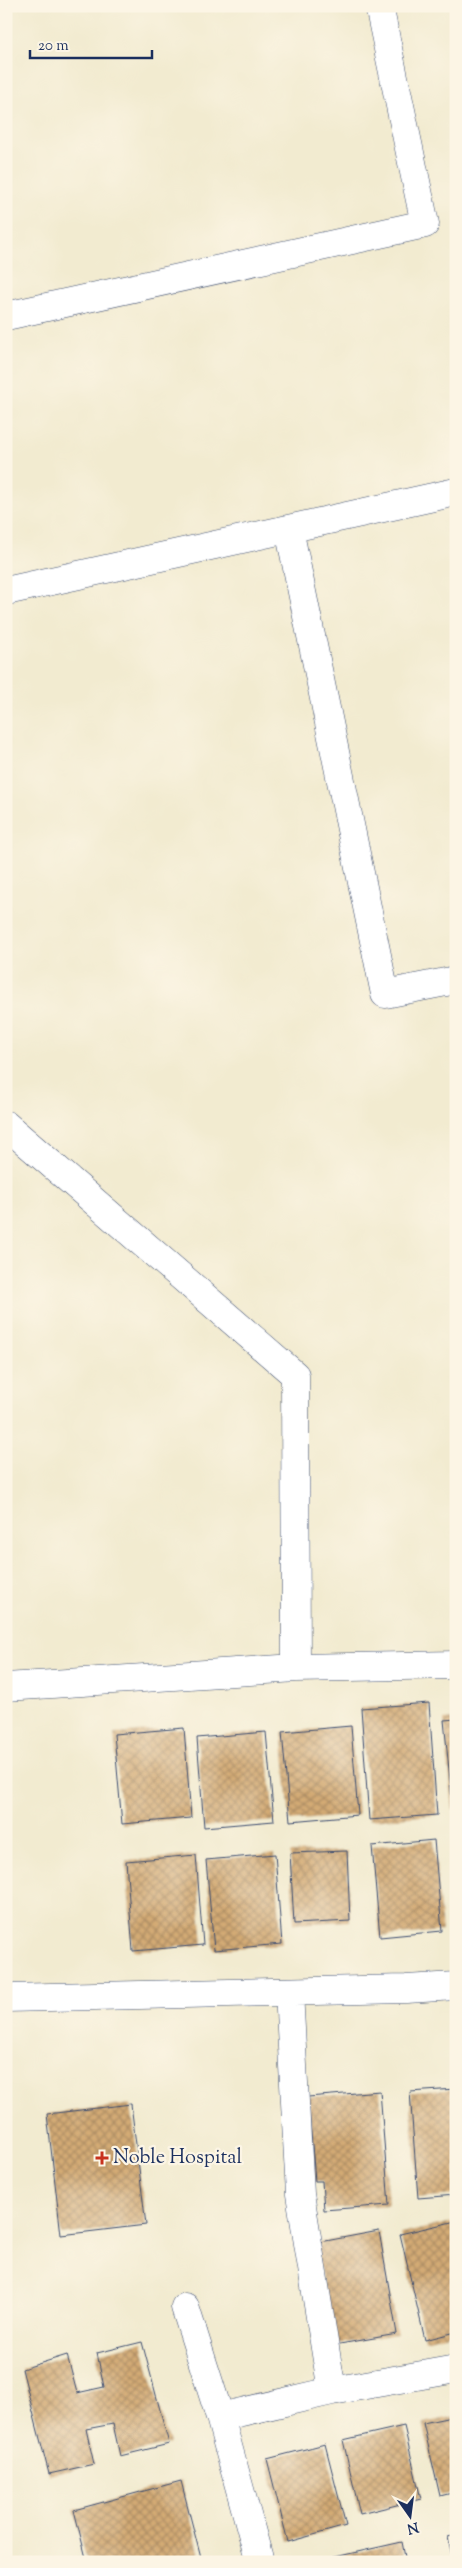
<svg xmlns="http://www.w3.org/2000/svg" width="462" height="2568" font-family="'Sorts Mill Goudy',serif">
  <style>
    .building { fill: url(#building-cross-hatch) }
    .lines { fill: none; stroke-linecap: round; stroke-linejoin: round }
    .minor-casing { stroke: #3b4b6f; stroke-width: 29 }
    .minor { stroke: #fff; stroke-width: 28 }
    .poi-dot { fill: #c8321e; stroke: #fcf5e5; stroke-width: 2 }
    .labels { text-anchor: middle; dominant-baseline: central; stroke-width: 4.5; stroke-linejoin: round; paint-order: stroke }
    .poi-label { font-size: 20px; fill: #1b2f5e; stroke: #fcf5e5; text-anchor: start }
  </style>
  <defs>
    <pattern id="building-cross-hatch" width="8" height="8" patternUnits="userSpaceOnUse" patternTransform="scale(1.25)"><rect width="8" height="8" fill="#d3aa75"/><path d="M0 0l8 8M0 8l8-8" fill="none" stroke="#aa8b63"/></pattern>
  </defs>
  <rect width="100%" height="100%" fill="#fcf5e5"/>
  <filter id="ink" filterUnits="userSpaceOnUse"><feTurbulence type="fractalNoise" baseFrequency=".02" numOctaves="2"/><feDisplacementMap in="SourceGraphic" scale="10" xChannelSelector="R" yChannelSelector="G"/><feConvolveMatrix kernelMatrix="1 2 1 2 8 2 1 2 1" color-interpolation-filters="sRGB"/></filter>
  <filter id="wash" filterUnits="userSpaceOnUse"><feTurbulence type="fractalNoise" baseFrequency=".0096" numOctaves="4" result="noise"/><feDisplacementMap in="SourceGraphic" scale="20" xChannelSelector="R" yChannelSelector="G"/><feGaussianBlur stdDeviation="1.12" result="paint"/><feColorMatrix in="noise" values="0 0 0 0 0 0 0 0 0 0 0 0 0 0 0 0 0 1.4 0 .05"/><feComposite in="paint" operator="in"/></filter>
  <g filter="url(#wash)">
    <rect width="100%" height="100%" fill="#f2ebd0"/>
    <g id="blocks">
      <path class="building" d="M 429,1703 L 437,1815 L 369,1820 L 361,1708 Z
        M 456,1719 L 456,1810 L 453,1810 L 444,1720 Z
        M 351,1726 L 358,1815 L 290,1821 L 282,1732 Z
        M 184,1728 L 191,1818 L 122,1824 L 114,1734 Z
        M 266,1732 L 274,1821 L 204,1827 L 197,1738 Z
        M 434,1840 L 442,1931 L 380,1937 L 372,1846 Z
        M 347,1851 L 350,1921 L 294,1924 L 290,1853 Z
        M 275,1854 L 282,1944 L 214,1950 L 206,1860 Z
        M 196,1855 L 203,1945 L 133,1951 L 126,1861 Z
        M 456,2089 L 456,2195 L 418,2198 L 410,2092 Z
        M 380,2091 L 389,2205 L 324,2210 L 322,2181 L 315,2181 L 308,2097 Z
        M 131,2104 L 146,2225 L 61,2235 L 47,2114 Z
        M 456,2221 L 456,2332 L 425,2340 L 400,2234 Z
        M 379,2231 L 397,2334 L 334,2345 L 315,2243 Z
        M 142,2342 L 169,2444 L 120,2456 L 113,2424 L 86,2429 L 94,2464 L 49,2474 L 22,2369 L 67,2355 L 77,2393 L 104,2387 L 97,2353 Z
        M 456,2416 L 456,2492 L 440,2496 L 423,2423 Z
        M 404,2426 L 421,2499 L 360,2514 L 343,2440 Z
        M 325,2444 L 346,2526 L 288,2542 L 267,2459 Z
        M 181,2481 L 202,2562 L 87,2562 L 74,2510 Z
        M 456,2535 L 456,2562 L 453,2562 L 448,2537 Z
        M 402,2542 L 406,2562 L 317,2562 L 317,2561 Z"/>
    </g>
  </g>
  <g filter="url(#ink)">
    <use href="#blocks" fill-opacity="0" stroke="#3b4b6f" stroke-width="1"/>
    <g class="lines">
      <defs>
        <path id="minor" d="M 6,316 L 425,224 L 379,6
          M 289,529 L 385,994 L 456,980
          M 6,591 L 456,492
          M 6,1125 L 295,1375 L 296,1668
          M 6,1687 L 296,1668 L 456,1665
          M 289,1992 L 300,2194 L 332,2391
          M 6,1998 L 406,1989 L 456,1986
          M 185,2307 L 220,2417 L 260,2562
          M 220,2417 L 332,2391 L 456,2369"/>
      </defs>
      <use href="#minor" class="minor-casing"/>
      <use href="#minor" class="minor"/>
    </g>
  </g>
  <path class="poi-dot" d="M99.5 2150.5h5v5h5v5h-5v5h-5v-5h-5v-5h5z"/>
  <g class="labels">
    <g class="poi-label">
      <text x="113" y="2158">Noble Hospital</text>
    </g>
  </g>
  <rect width="462" height="2568" fill="none" stroke="#fcf5e5" stroke-width="25"/>
  <g transform="translate(410 2516) rotate(166)" stroke="#fcf5e5" stroke-width="4" paint-order="stroke">
  <path d="M0-4L9 19L0 12L-9 19Z" fill="#1b2f5e"/>
  <text y="-8" font-size="14" font-weight="bold" text-anchor="middle" fill="#1b2f5e">N</text>
  </g>
  <path d="M30 50v8h122v-8" fill="none" stroke="#1b2f5e" stroke-width="2.5"/>
  <text x="38" y="50" font-size="15" fill="#1b2f5e" stroke="#fcf5e5" stroke-width="4" paint-order="stroke">20 m</text>
</svg>
